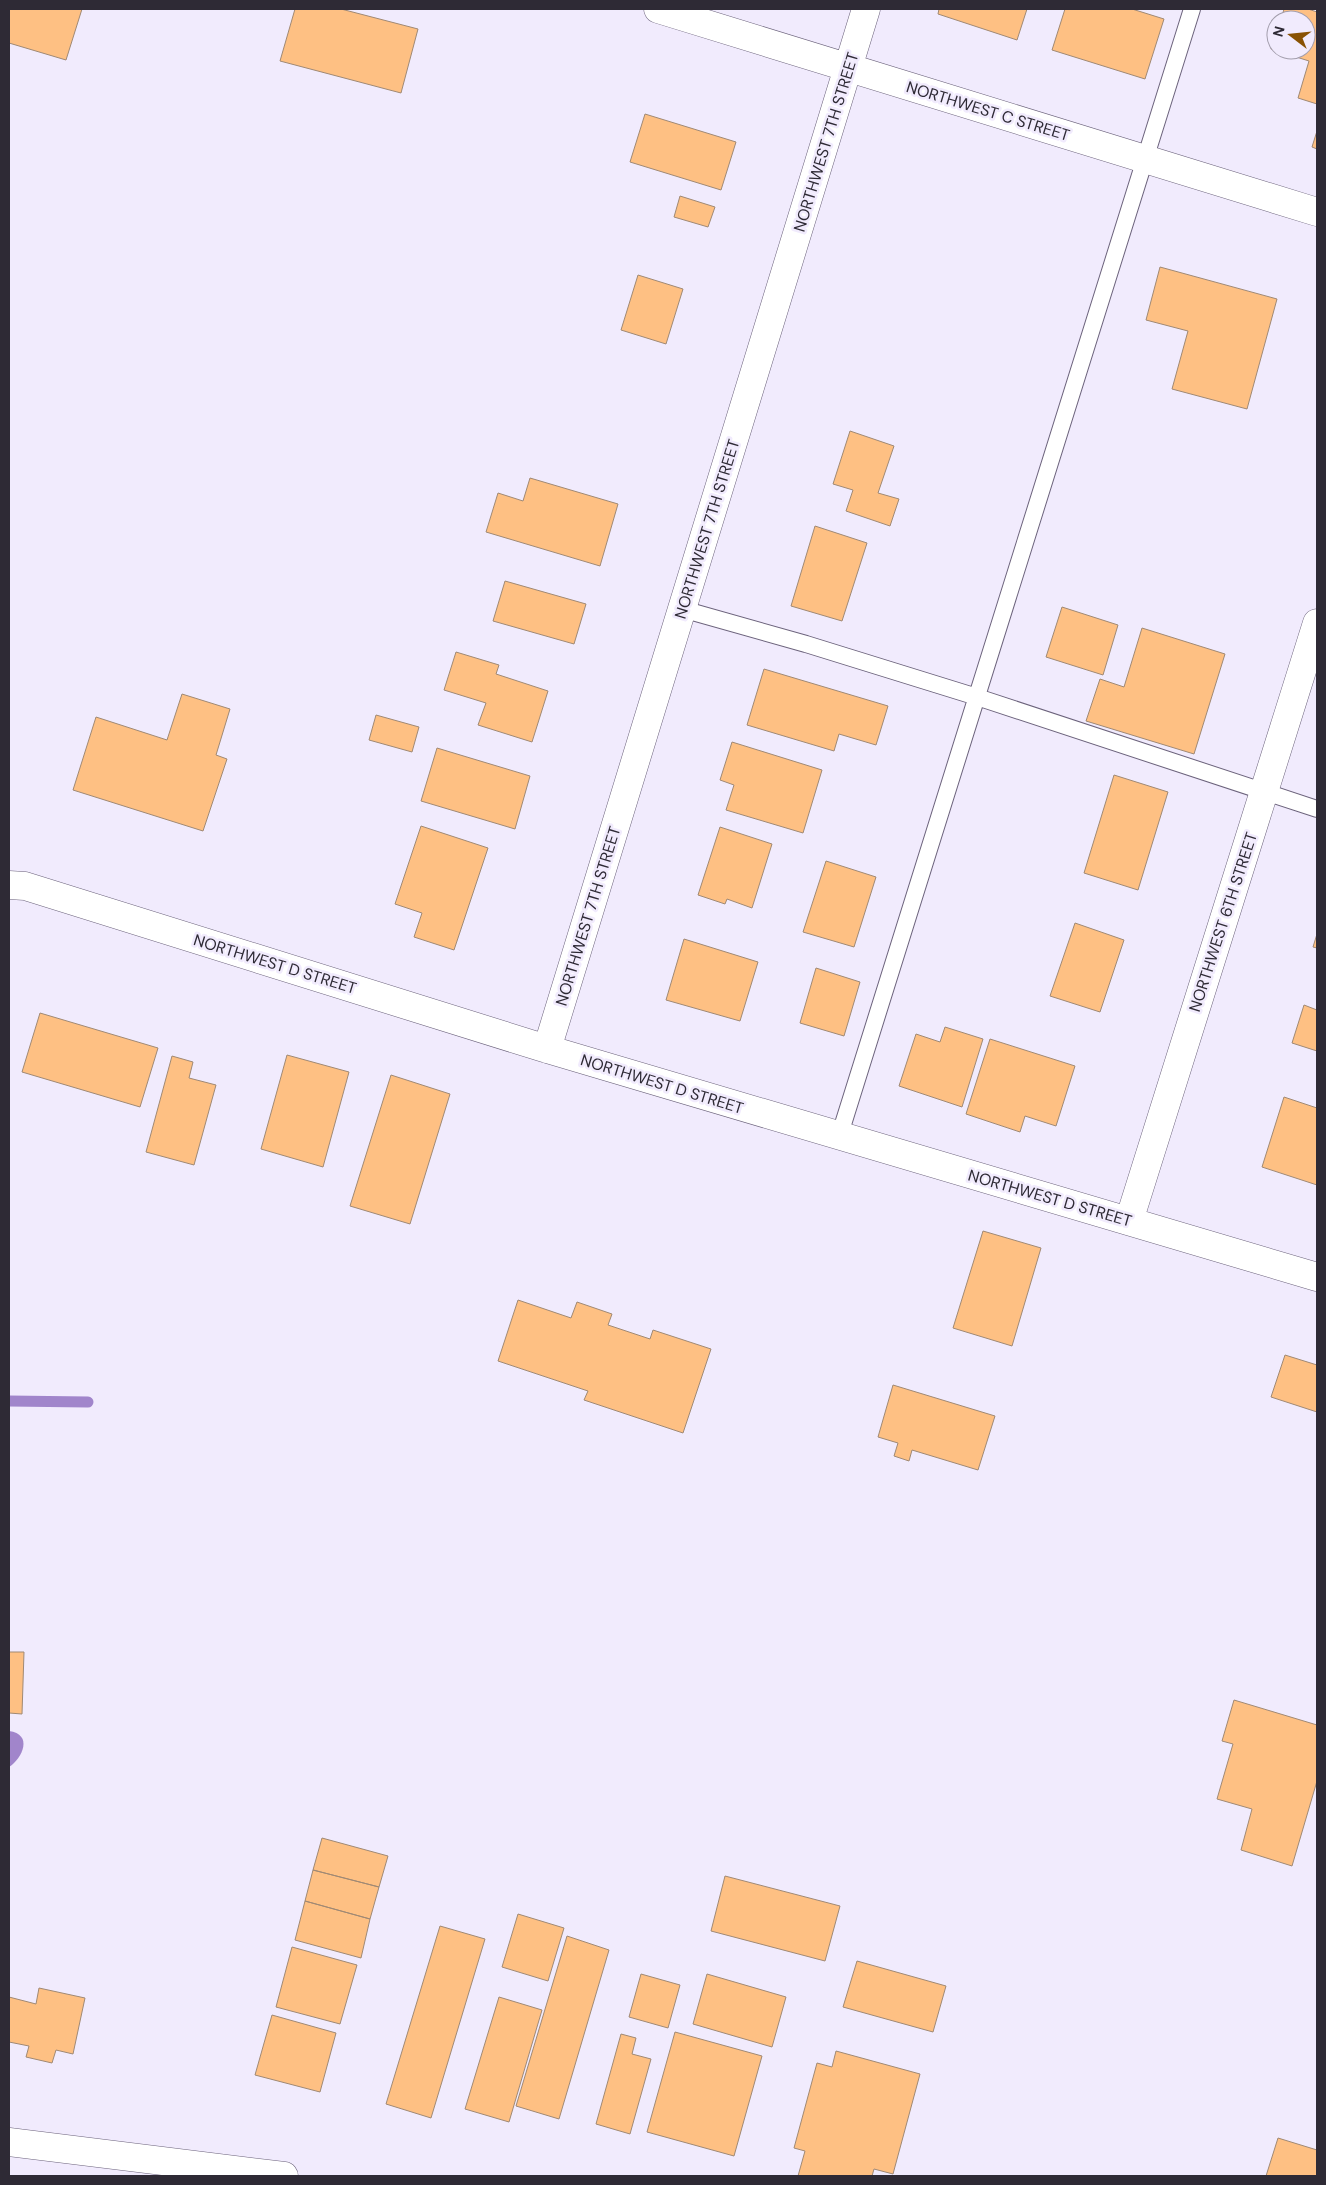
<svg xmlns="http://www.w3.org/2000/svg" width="1326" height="2185" font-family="'DM Sans',sans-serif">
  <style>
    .water { fill: #a185cb }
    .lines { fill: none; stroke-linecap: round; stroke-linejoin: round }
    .stream { stroke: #a185cb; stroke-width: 11 }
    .building { fill: #fec083; stroke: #a08974 }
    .lane-casing { stroke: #6c637c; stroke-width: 18 }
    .street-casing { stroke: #6c637c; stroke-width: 29 }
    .secondary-casing { stroke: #6c637c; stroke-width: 29 }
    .lane { stroke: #fff; stroke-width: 16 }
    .street { stroke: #fff; stroke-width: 28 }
    .secondary { stroke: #fff; stroke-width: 28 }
    .labels { text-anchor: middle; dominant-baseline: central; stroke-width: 5; stroke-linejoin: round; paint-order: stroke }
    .street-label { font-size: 16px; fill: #2e2a35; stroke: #f1ebfd }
  </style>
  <rect width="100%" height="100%" fill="#f1ebfd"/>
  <path class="water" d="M 9,1731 C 33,1734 23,1758 9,1767 Z"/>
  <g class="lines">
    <path class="stream" d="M 9,1401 L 88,1402"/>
  </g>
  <path class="building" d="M 9,9 L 82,9 L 66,60 L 9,43 Z
    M 295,9 L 341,9 L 418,29 L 401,93 L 280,61 Z
    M 939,9 L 1027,9 L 1017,40 L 938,14 Z
    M 1065,9 L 1132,9 L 1164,19 L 1145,79 L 1052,50 Z
    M 1284,9 L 1308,9 L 1317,12 L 1317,104 L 1298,98 L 1309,61 L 1271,49 L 1276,34 L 1276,50 L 1306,50 L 1306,20 L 1281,20 Z
    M 645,114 L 736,142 L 721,190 L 630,162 Z
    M 1317,131 L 1317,149 L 1312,147 Z
    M 680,196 L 715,207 L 708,227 L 674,217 Z
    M 1160,267 L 1277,299 L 1247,409 L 1172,389 L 1188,331 L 1146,320 Z
    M 638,275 L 683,289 L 666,344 L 621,330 Z
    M 850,431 L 894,446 L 878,493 L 899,499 L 890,526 L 846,511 L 853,490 L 833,484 Z
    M 530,478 L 618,504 L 600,566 L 486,532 L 498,493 L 523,501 Z
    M 815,526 L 867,543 L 842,621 L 791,606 Z
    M 505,581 L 586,604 L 574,644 L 493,621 Z
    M 1062,607 L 1118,625 L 1103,675 L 1046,657 Z
    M 1142,628 L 1225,654 L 1194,754 L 1086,721 L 1100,679 L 1124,687 Z
    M 456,652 L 499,665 L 496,674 L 548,691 L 532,742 L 478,725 L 486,703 L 444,690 Z
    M 764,669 L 888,706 L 876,745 L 839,734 L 834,751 L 747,725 Z
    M 182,694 L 230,709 L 216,755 L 227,759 L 203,831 L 73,790 L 96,717 L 167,740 Z
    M 376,715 L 419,727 L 412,752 L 369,740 Z
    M 732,742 L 822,770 L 803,833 L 726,810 L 734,785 L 720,780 Z
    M 437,748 L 530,776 L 515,829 L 421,801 Z
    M 1114,775 L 1168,792 L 1138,890 L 1084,873 Z
    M 421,826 L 488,848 L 454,950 L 414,937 L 422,913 L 395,904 Z
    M 720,827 L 772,844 L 752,908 L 727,899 L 725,904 L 698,895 Z
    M 826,861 L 876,877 L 854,947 L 803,932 Z
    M 1075,923 L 1124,940 L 1100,1012 L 1050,996 Z
    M 1317,934 L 1317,948 L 1313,947 Z
    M 684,939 L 758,962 L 740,1021 L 666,1000 Z
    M 816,968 L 860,982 L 844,1036 L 800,1023 Z
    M 1304,1005 L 1317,1010 L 1317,1051 L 1292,1043 Z
    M 40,1013 L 158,1048 L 140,1107 L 22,1072 Z
    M 945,1027 L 983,1039 L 962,1107 L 899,1086 L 916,1034 L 940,1042 Z
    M 990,1039 L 1075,1066 L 1056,1126 L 1025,1116 L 1020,1132 L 966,1114 Z
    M 287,1055 L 349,1072 L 323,1167 L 261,1149 Z
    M 172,1056 L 193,1062 L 189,1078 L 216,1085 L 194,1165 L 146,1152 Z
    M 391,1075 L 450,1094 L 410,1224 L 350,1206 Z
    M 1284,1097 L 1317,1108 L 1317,1185 L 1262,1167 Z
    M 983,1231 L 1041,1248 L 1012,1346 L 953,1328 Z
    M 518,1300 L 571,1318 L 577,1302 L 612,1314 L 608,1325 L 650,1339 L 653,1330 L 711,1349 L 683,1433 L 584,1400 L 588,1391 L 498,1361 Z
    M 1285,1355 L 1317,1365 L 1317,1412 L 1271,1397 Z
    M 893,1385 L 995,1416 L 978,1470 L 912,1450 L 909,1461 L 894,1456 L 898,1443 L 878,1437 Z
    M 9,1652 L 24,1652 L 22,1714 L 9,1713 Z
    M 1234,1700 L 1317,1725 L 1317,1781 L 1292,1866 L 1241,1850 L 1252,1809 L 1217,1799 L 1233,1744 L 1222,1741 Z
    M 322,1838 L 388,1856 L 379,1887 L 313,1870 Z
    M 313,1870 L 379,1887 L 370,1919 L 305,1901 Z
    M 725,1876 L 840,1906 L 825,1961 L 711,1931 Z
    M 305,1901 L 370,1919 L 361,1958 L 295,1940 Z
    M 518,1914 L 564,1928 L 548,1981 L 502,1967 Z
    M 440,1926 L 485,1939 L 431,2118 L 386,2104 Z
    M 567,1936 L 609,1950 L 559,2119 L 516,2106 Z
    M 292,1947 L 357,1965 L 340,2024 L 276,2007 Z
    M 857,1961 L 946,1986 L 933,2032 L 843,2007 Z
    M 641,1974 L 680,1985 L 668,2028 L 629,2017 Z
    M 707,1974 L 786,1997 L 772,2047 L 693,2024 Z
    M 39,1988 L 85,1998 L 73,2054 L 56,2050 L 52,2063 L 26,2057 L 29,2046 L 9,2042 L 9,1997 L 36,2004 Z
    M 499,1997 L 542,2010 L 509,2122 L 465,2109 Z
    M 272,2015 L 336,2033 L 320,2092 L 255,2075 Z
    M 675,2032 L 762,2056 L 734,2156 L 647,2132 Z
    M 621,2034 L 636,2038 L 632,2054 L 651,2059 L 630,2134 L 596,2124 Z
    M 836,2051 L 920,2074 L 893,2174 L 874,2169 L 872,2176 L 798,2176 L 805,2151 L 794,2148 L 817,2063 L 832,2067 Z
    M 1278,2138 L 1317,2150 L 1317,2176 L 1266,2176 Z"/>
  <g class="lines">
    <defs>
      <path id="lane" d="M 682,609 L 806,644 L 977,697 L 1317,809
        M 839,1137 L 1192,9"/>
      <path id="street" d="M 658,9 L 1317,212
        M 9,885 L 25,886 L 547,1049 L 1317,1277
        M 547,1049 L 866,9
        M 1129,1221 L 1317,623"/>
      <path id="secondary" d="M 9,2142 L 284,2176"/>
    </defs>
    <use href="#lane" class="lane-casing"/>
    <use href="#street" class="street-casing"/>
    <use href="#secondary" class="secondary-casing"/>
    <use href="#lane" class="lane"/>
    <use href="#street" class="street"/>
    <use href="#secondary" class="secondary"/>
  </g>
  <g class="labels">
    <g class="street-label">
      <text transform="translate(988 111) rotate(17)">NORTHWEST C STREET</text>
      <text transform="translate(826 142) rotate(-73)">NORTHWEST 7TH STREET</text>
      <text transform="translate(707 529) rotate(-73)">NORTHWEST 7TH STREET</text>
      <text transform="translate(588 916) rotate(-73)">NORTHWEST 7TH STREET</text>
      <text transform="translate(1223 922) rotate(-72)">NORTHWEST 6TH STREET</text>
      <text transform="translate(275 964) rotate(17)">NORTHWEST D STREET</text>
      <text transform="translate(662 1084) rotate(17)">NORTHWEST D STREET</text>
      <text transform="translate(1050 1198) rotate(16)">NORTHWEST D STREET</text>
    </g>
  </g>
  <rect width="1326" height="2185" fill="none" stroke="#2e2a35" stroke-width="20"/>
  <g transform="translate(1291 35) rotate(286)"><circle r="24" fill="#f1ebfd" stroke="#a39ead"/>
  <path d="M0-4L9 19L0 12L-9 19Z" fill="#895204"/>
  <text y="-8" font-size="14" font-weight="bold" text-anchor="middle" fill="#2e2a35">N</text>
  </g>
</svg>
